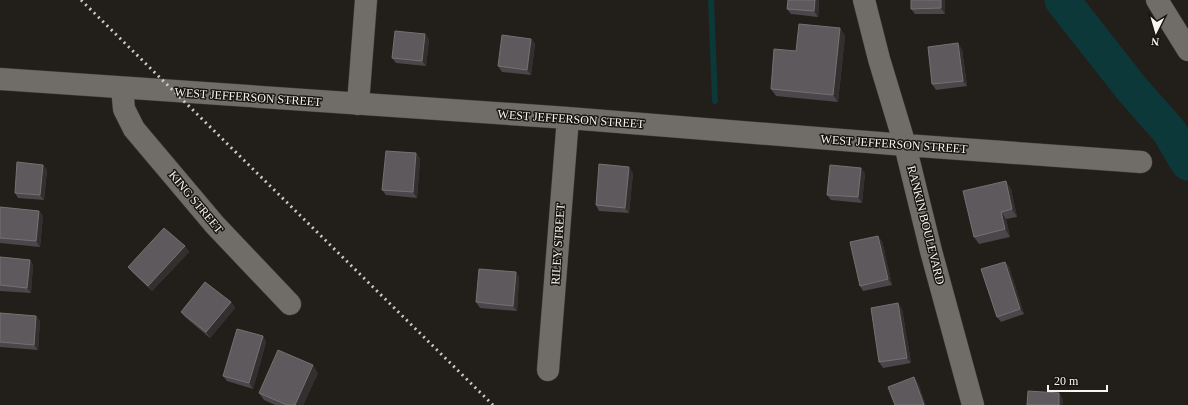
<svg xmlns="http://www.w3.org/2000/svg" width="1188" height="405" font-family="Georgia,serif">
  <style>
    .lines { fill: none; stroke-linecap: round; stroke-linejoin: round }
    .stream { stroke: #0d3839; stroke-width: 6 }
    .river { stroke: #0d3839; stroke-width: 35 }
    .minor-casing { stroke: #3f3d39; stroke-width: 23 }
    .minor { stroke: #706c67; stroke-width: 22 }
    .rail { stroke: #cdcbc7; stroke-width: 3; stroke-dasharray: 2 4; stroke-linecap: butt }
    .wall { fill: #4a464a }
    .shaded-wall { fill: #322f2f }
    .building { fill: #5d595c; stroke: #757173 }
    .labels { text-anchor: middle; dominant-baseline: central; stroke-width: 3; stroke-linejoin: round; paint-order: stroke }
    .street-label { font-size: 12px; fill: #f7f5f1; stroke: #181611 }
  </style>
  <rect width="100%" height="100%" fill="#221f1a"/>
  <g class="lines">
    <path class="stream" d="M 711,0 L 715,101"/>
    <path class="river" d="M 1062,0 L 1132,89 L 1169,131 L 1188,163"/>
    <defs>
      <path id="minor" d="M 864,0 L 879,59 L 905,145 L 931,251 L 973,405
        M 1157,0 L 1188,50
        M 0,79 L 568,118 L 905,145 L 1141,162
        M 122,88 L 124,109 L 134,129 L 215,225 L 290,304
        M 358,104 L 366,0
        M 548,370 L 568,118"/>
    </defs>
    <use href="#minor" class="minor-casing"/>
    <use href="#minor" class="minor"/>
    <path class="rail" d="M 81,0 L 493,405"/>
  </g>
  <path class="wall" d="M 788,0 L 819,0 L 818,17 L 791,14 L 787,9 Z
    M 945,0 L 945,14 L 915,14 L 911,9 Z
    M 840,28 L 845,36 L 838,102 L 776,96 L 771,89 L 796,51 Z
    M 429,39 L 426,66 L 396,63 L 392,58 Z
    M 531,39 L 535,44 L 531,75 L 502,72 L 498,66 Z
    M 962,49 L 967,86 L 936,90 L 932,84 Z
    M 416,153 L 420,159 L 417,198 L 386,195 L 382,190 Z
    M 43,165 L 47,170 L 44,200 L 18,198 L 15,193 Z
    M 633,173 L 629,213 L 599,211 L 596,205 Z
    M 865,173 L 862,203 L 831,200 L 827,195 Z
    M 1011,189 L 1017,217 L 1006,219 L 1010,237 L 979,244 L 974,237 Z
    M 0,207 L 39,211 L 43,216 L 40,247 L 0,243 Z
    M 882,241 L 892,285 L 863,291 L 860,286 Z
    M 185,246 L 189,252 L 152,291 L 132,272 L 128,267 Z
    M 0,257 L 30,260 L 33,265 L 31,293 L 0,291 Z
    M 1005,262 L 1009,267 L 1024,314 L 1001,322 L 997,317 Z
    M 519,277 L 517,311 L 480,308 L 476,302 Z
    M 231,302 L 235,308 L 210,338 L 185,317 L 181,312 Z
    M 898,303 L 902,309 L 911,363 L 883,368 L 879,362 Z
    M 0,313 L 36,316 L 40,321 L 38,350 L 0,347 Z
    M 263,336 L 266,342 L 253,389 L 227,381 L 223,376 Z
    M 318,373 L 303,405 L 275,405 L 264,400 L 259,393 Z"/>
  <path class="shaded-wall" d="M 815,0 L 819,0 L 818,17 L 814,11 Z
    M 941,0 L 945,0 L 945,14 L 941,8 Z
    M 840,28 L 845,36 L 838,102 L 833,95 Z
    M 425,34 L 429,39 L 426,66 L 422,61 Z
    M 531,39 L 535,44 L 531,75 L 527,70 Z
    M 958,43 L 962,49 L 967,86 L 963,81 Z
    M 416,153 L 420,159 L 417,198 L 413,192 Z
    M 43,165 L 47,170 L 44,200 L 40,195 Z
    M 629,167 L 633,173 L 629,213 L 625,208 Z
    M 861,168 L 865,173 L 862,203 L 858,197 Z
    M 1006,181 L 1011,189 L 1017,217 L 1012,209 Z
    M 39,211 L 43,216 L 40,247 L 36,241 Z
    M 1001,212 L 1006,219 L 1010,237 L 1005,229 Z
    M 878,236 L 882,241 L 892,285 L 888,279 Z
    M 185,246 L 189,252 L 152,291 L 148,286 Z
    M 30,260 L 33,265 L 31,293 L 27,288 Z
    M 1005,262 L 1009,267 L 1024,314 L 1020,309 Z
    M 516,272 L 519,277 L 517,311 L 513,306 Z
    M 231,302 L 235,308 L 210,338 L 206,332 Z
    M 898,303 L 902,309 L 911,363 L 907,358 Z
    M 36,316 L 40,321 L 38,350 L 34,345 Z
    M 263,336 L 266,342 L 253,389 L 249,383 Z
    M 313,365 L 318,373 L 303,405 L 295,405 Z
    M 914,377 L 919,385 L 926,405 L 924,405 Z
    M 1059,393 L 1063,399 L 1063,405 L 1059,405 Z"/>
  <path class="building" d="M 788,0 L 815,0 L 814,11 L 787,9 Z
    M 911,0 L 941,0 L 941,8 L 911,9 Z
    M 799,24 L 840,28 L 833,95 L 771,89 L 774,49 L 796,51 Z
    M 395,31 L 425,34 L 422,61 L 392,58 Z
    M 502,35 L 531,39 L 527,70 L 498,66 Z
    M 958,43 L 963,81 L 932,84 L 928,47 Z
    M 386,151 L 416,153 L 413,192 L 382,190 Z
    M 17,162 L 43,165 L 40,195 L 15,193 Z
    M 599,164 L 629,167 L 625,208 L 596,205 Z
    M 830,165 L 861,168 L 858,197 L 827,195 Z
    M 1006,181 L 1012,209 L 1001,212 L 1005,229 L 974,237 L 963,191 Z
    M 0,207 L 39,211 L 36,241 L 0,238 Z
    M 164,228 L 185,246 L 148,286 L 128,267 Z
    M 878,236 L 888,279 L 860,286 L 850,242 Z
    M 0,257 L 30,260 L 27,288 L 0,285 Z
    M 1005,262 L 1020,309 L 997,317 L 981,269 Z
    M 479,269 L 516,272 L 513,306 L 476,302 Z
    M 205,282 L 231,302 L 206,332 L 181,312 Z
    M 898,303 L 907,358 L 879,362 L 871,308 Z
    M 0,313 L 36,316 L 34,345 L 0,342 Z
    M 237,329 L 263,336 L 249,383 L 223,376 Z
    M 278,350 L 313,365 L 295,405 L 287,405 L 259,393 Z
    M 914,377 L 924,405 L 895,405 L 888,387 Z
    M 1028,391 L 1059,393 L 1059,405 L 1027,405 Z"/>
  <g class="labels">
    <g class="street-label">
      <text transform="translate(248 97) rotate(4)">WEST JEFFERSON STREET</text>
      <text transform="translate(571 119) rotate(4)">WEST JEFFERSON STREET</text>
      <text transform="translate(894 144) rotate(4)">WEST JEFFERSON STREET</text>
      <text transform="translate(196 202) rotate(50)">KING STREET</text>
      <text transform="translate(926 225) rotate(76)">RANKIN BOULEVARD</text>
      <text transform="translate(558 244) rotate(-86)">RILEY STREET</text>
    </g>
  </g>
  <g transform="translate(1156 32) rotate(185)" stroke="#181611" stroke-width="3" paint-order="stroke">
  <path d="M0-3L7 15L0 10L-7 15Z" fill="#f7f5f1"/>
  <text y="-6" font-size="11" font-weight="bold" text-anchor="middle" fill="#f7f5f1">N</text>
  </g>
  <path d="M1048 385v6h59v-6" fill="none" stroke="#f7f5f1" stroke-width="2"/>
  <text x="1054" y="385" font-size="12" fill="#f7f5f1" stroke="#181611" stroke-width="3" paint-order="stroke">20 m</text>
</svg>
